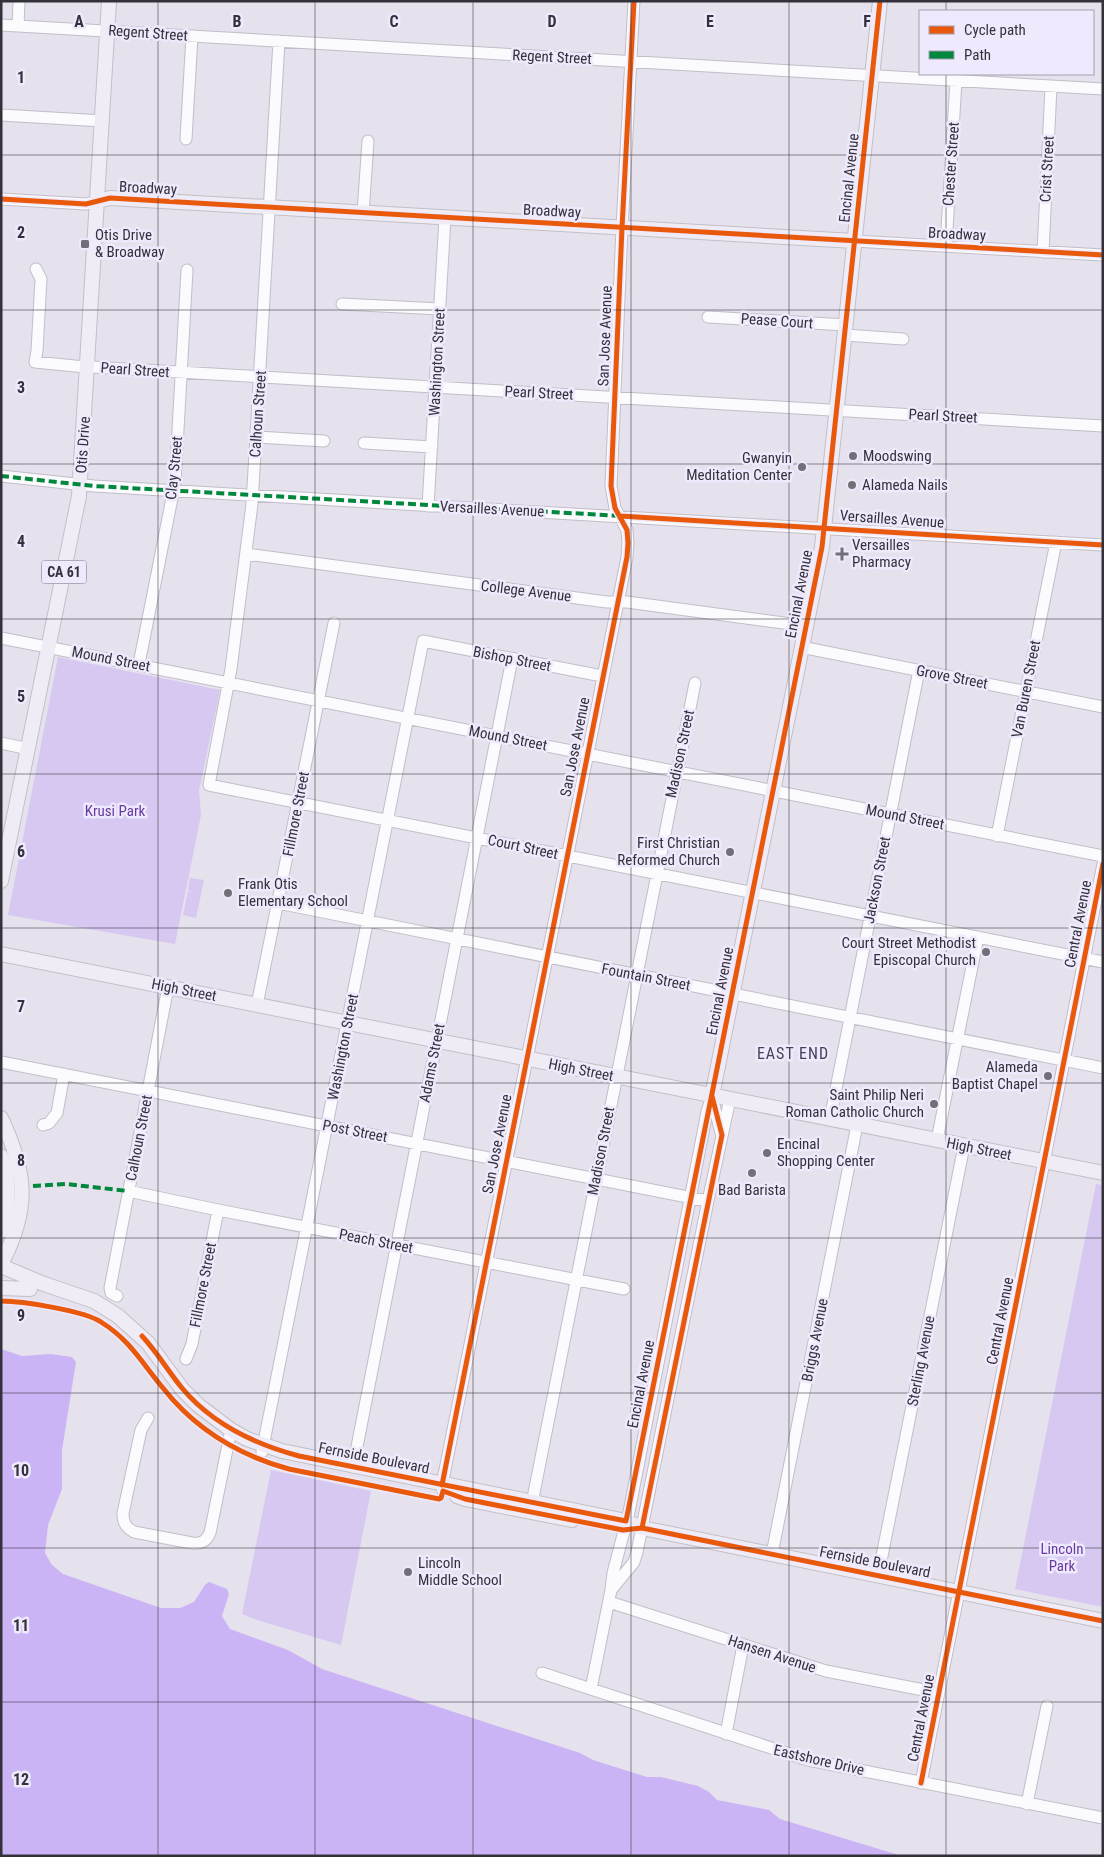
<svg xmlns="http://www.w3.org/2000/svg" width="1104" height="1857" font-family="'Roboto Condensed',sans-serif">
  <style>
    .green { fill: #d6c8f0 }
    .water { fill: #cbb4f5 }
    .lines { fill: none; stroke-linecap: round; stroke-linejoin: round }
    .minor-casing { stroke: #c2bec8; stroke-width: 13 }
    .major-casing { stroke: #c1c0c6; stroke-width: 16 }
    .minor { stroke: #fbfafc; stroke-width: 11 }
    .major { stroke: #f0ecf6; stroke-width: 14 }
    .quiet { stroke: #00873e; stroke-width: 4; stroke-dasharray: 8 4; stroke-linecap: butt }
    .cycleway-casing { stroke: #efe9fd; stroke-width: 8 }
    .cycleway { stroke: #e8590c; stroke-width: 5 }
    .grid { fill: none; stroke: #34313a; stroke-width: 1; stroke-opacity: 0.55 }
    .poi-dot { fill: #726f79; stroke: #efe9fd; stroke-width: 2 }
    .labels { text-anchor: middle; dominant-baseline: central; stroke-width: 5; stroke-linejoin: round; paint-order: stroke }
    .shield { fill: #efe9fd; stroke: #6c6874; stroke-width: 1 }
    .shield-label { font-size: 14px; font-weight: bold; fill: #34313a }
    .street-label { font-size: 15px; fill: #34313a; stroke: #efe9fd }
    .poi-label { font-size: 15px; fill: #34313a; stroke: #efe9fd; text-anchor: start }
    .park-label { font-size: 15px; fill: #673ba1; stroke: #efe9fd }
    .neighbourhood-label { font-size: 16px; letter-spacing: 1px; fill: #484155; stroke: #efe9fd }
    .grid-label { font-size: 16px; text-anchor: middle; font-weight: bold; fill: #34313a; stroke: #efe9fd; stroke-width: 5; stroke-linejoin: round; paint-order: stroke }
  </style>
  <rect width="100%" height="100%" fill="#e5e1ed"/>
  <path class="green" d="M 58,657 L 220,690 L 199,791 L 201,815 L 175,944 L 8,915 Z
    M 190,878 L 204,880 L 196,918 L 183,915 L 188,891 L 195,892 L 188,890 Z
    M 1096,1184 L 1103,1185 L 1103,1607 L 1015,1589 Z
    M 271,1470 L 371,1491 L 341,1645 L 257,1620 L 242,1614 Z"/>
  <path class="water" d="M 1,1349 L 22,1356 L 51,1354 L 72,1357 L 76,1362 L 62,1450 L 62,1489 L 48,1525 L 45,1553 L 52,1565 L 63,1574 L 161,1608 L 180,1608 L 194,1602 L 205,1585 L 209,1582 L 227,1589 L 229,1594 L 222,1616 L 230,1629 L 288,1650 L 322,1669 L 580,1753 L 593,1760 L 647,1777 L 661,1777 L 698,1786 L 709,1792 L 717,1800 L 769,1810 L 780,1819 L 902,1856 L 1,1856 Z"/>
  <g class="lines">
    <defs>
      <path id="minor" d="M 1,25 L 1103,89
        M 18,26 L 19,1
        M 279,41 L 252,504 L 231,669 L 209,785 L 1103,962
        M 1,115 L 103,121
        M 186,139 L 192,36
        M 1,199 L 86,204 L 98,201
        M 363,213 L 368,141
        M 854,241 L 1103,255
        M 946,246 L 956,81
        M 1043,252 L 1051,87
        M 36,269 L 41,279 L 37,351 L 35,362 L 75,366 L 1103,426
        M 342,304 L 440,309
        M 708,317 L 846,325
        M 845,335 L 903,339
        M 257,437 L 324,441
        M 364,443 L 432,447
        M 1,476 L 94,486 L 1103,545
        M 428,506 L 445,218
        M 246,554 L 607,602 L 627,602 L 806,626
        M 1,638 L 1103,856
        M 801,647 L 1103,707
        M 139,664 L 175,483 L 187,270
        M 1,743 L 29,749
        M 997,836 L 1056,542
        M 278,903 L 1103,1068
        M 257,1005 L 334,623
        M 1,1062 L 708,1201
        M 712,1097 L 721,1133
        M 830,1119 L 919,670
        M 43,1125 L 49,1123 L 57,1113 L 64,1074
        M 937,1140 L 978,937
        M 128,1191 L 218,1210 L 624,1289
        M 117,1296 L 111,1293 L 110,1288 L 168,987
        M 186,1359 L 192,1344 L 218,1210
        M 148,1418 L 141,1430 L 123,1513 C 123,1522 125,1527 134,1532 L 192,1543 C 202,1544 206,1541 210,1533 L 231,1430
        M 262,1452 L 423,641 L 602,676
        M 353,1467 L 512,659
        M 443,1491 L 442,1485 L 627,557 L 628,543 L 627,530 L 615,508 L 611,486 L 622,228 L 634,1
        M 532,1503 L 695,683
        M 772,1554 L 857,1125
        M 878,1576 L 964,1146
        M 611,1590 L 634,1562 L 637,1552 L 708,1201 L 730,1099
        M 609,1602 L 826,1671 L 939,1693
        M 542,1673 L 808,1760 L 1103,1818
        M 591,1689 L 611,1590 L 613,1573 L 629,1512 L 707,1112 L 712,1096
        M 726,1734 L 743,1645
        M 921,1783 L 1103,864
        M 1027,1804 L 1047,1706"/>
      <path id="major" d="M 98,201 L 110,198 L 854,241
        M 1,881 L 79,496 L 109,1
        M 1,954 L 1103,1173
        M 712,1096 L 822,547 L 880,1
        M 1,1118 C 27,1173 30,1209 1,1264
        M 1,1156 C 10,1180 9,1208 1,1231
        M 1,1266 L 44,1284 L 94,1301 L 118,1316 L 148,1343 L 182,1389 L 198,1405 L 231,1430 L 247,1439 L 282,1451 L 626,1521 L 642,1528 L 1103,1621
        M 1,1288 L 30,1289
        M 457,1496 L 465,1499 L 572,1520"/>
    </defs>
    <use href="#minor" class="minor-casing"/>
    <use href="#major" class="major-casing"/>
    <use href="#minor" class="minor"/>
    <use href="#major" class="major"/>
    <path class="quiet" d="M 1,476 L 94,486 L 622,516
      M 33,1186 L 66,1184 L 128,1191"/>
    <defs>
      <path id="cycleway" d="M 1,199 L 86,204 L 110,198 L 1103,255
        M 620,516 L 1103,545
        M 1,1301 C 22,1301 85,1311 101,1322 C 130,1340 142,1363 163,1388 C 196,1430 238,1455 289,1469 L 439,1499 L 441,1498 L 443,1491 L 465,1499 L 623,1530 L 642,1528 L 1103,1621
        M 142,1336 C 157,1352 168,1371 182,1388 C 212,1424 254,1444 299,1456 L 626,1521 L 822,547 L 880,1
        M 442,1485 L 627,557 L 628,543 L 627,530 L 615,508 L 611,486 L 622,228 L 634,1
        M 642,1528 L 722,1135 L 712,1096
        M 921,1783 L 1103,864"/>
    </defs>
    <use href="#cycleway" class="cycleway-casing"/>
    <use href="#cycleway" class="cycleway"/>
  </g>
  <path class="grid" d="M 158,1 L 158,1856M 315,1 L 315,1856M 473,1 L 473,1856M 631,1 L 631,1856M 789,1 L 789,1856M 946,1 L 946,11M 946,74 L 946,1856M 1,155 L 1103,155M 1,310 L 1103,310M 1,464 L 1103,464M 1,619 L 1103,619M 1,774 L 1103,774M 1,928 L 1103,928M 1,1083 L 1103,1083M 1,1238 L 1103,1238M 1,1393 L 1103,1393M 1,1548 L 1103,1548M 1,1702 L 1103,1702"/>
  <g class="poi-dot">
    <rect x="80" y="239" width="10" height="10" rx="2.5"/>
    <circle cx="853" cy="456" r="5"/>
    <circle cx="802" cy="467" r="5"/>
    <circle cx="852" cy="485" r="5"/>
    <path d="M839.5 546.5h5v5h5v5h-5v5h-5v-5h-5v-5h5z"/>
    <circle cx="730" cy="852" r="5"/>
    <circle cx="228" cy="893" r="5"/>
    <circle cx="986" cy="952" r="5"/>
    <circle cx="1048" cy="1076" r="5"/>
    <circle cx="934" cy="1104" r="5"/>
    <circle cx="767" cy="1153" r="5"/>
    <circle cx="752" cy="1173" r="5"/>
    <circle cx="408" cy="1572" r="5"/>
  </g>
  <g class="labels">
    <rect class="shield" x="41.5" y="560.5" width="45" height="23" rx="4"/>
    <g class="shield-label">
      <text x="64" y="572">CA 61</text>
    </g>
    <g class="street-label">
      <text transform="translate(148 33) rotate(4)">Regent Street</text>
      <text transform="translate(552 57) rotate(3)">Regent Street</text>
      <text transform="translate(951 164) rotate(-86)">Chester Street</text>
      <text transform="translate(1047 169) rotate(-87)">Crist Street</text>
      <text transform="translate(849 178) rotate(-84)">Encinal Avenue</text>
      <text transform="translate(148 188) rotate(3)">Broadway</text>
      <text transform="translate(552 211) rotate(3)">Broadway</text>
      <text transform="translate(957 234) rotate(3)">Broadway</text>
      <text transform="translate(777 321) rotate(4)">Pease Court</text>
      <text transform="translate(605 336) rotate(-88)">San Jose Avenue</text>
      <text transform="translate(437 362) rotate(-87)">Washington Street</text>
      <text transform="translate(135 370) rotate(4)">Pearl Street</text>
      <text transform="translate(539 393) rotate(3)">Pearl Street</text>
      <text transform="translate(258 414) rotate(-86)">Calhoun Street</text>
      <text transform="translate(943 416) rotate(3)">Pearl Street</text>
      <text transform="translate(83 445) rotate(-86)">Otis Drive</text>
      <text transform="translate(174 468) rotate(-84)">Clay Street</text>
      <text transform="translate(492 509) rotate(3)">Versailles Avenue</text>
      <text transform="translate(892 519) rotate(4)">Versailles Avenue</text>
      <text transform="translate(526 591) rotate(7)">College Avenue</text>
      <text transform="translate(799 594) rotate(-79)">Encinal Avenue</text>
      <text transform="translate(111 659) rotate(11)">Mound Street</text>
      <text transform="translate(512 659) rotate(11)">Bishop Street</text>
      <text transform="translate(952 677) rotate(11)">Grove Street</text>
      <text transform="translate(1026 689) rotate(-79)">Van Buren Street</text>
      <text transform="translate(508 738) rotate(11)">Mound Street</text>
      <text transform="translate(575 747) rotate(-79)">San Jose Avenue</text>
      <text transform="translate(680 754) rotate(-78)">Madison Street</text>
      <text transform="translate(296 814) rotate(-79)">Fillmore Street</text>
      <text transform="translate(905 817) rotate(11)">Mound Street</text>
      <text transform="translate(523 847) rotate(12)">Court Street</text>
      <text transform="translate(877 880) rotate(-79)">Jackson Street</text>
      <text transform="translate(1078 924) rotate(-79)">Central Avenue</text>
      <text transform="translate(646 977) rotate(11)">Fountain Street</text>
      <text transform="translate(184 990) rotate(11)">High Street</text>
      <text transform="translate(720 991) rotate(-79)">Encinal Avenue</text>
      <text transform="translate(343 1047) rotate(-79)">Washington Street</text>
      <text transform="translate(432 1063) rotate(-79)">Adams Street</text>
      <text transform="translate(581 1070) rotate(11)">High Street</text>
      <text transform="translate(355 1131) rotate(11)">Post Street</text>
      <text transform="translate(139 1138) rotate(-79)">Calhoun Street</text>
      <text transform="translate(497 1144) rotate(-79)">San Jose Avenue</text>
      <text transform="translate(979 1149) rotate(11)">High Street</text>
      <text transform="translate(601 1151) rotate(-79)">Madison Street</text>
      <text transform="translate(376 1241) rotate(11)">Peach Street</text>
      <text transform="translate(203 1285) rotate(-79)">Fillmore Street</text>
      <text transform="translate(1000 1321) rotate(-79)">Central Avenue</text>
      <text transform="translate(815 1340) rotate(-79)">Briggs Avenue</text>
      <text transform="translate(921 1361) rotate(-79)">Sterling Avenue</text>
      <text transform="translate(641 1384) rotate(-79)">Encinal Avenue</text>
      <text transform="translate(374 1458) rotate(11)">Fernside Boulevard</text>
      <text transform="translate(875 1562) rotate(11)">Fernside Boulevard</text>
      <text transform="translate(772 1654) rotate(18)">Hansen Avenue</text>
      <text transform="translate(921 1718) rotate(-79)">Central Avenue</text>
      <text transform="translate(819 1760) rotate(13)">Eastshore Drive</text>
    </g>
    <g class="poi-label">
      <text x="95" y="235">Otis Drive<tspan x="95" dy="17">&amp; Broadway</tspan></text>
      <text x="863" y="456">Moodswing</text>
      <text x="792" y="458" text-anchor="end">Gwanyin<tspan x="792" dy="17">Meditation Center</tspan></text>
      <text x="862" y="485">Alameda Nails</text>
      <text x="852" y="545">Versailles<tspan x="852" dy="17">Pharmacy</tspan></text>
      <text x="720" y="843" text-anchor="end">First Christian<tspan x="720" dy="17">Reformed Church</tspan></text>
      <text x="238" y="884">Frank Otis<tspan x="238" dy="17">Elementary School</tspan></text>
      <text x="976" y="943" text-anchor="end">Court Street Methodist<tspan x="976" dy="17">Episcopal Church</tspan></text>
      <text x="1038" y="1067" text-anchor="end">Alameda<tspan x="1038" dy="17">Baptist Chapel</tspan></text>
      <text x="924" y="1095" text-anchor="end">Saint Philip Neri<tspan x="924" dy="17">Roman Catholic Church</tspan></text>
      <text x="777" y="1144">Encinal<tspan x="777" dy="17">Shopping Center</tspan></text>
      <text x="752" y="1190" text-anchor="middle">Bad Barista</text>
      <text x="418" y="1563">Lincoln<tspan x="418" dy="17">Middle School</tspan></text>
    </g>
    <g class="park-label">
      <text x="115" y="811">Krusi Park</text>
      <text x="1062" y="1549">Lincoln<tspan x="1062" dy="17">Park</tspan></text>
    </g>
    <g class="neighbourhood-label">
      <text x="793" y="1053">EAST END</text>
    </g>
  </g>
  <g class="grid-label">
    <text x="79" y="27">A</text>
    <text x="237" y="27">B</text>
    <text x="394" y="27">C</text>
    <text x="552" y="27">D</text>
    <text x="710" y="27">E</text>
    <text x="867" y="27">F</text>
    <text x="21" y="83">1</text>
    <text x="21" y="238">2</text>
    <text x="21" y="393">3</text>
    <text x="21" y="547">4</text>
    <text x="21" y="702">5</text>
    <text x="21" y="857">6</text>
    <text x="21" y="1012">7</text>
    <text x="21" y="1166">8</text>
    <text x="21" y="1321">9</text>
    <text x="21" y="1476">10</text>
    <text x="21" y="1631">11</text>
    <text x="21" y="1785">12</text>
  </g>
  <rect width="1104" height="1857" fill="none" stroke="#34313a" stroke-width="5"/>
  <rect x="919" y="10" width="175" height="65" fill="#efe9fd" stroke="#a49faf"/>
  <rect x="929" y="26" width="25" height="8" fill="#e8590c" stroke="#a49faf"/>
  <text x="964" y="35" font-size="15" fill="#34313a">Cycle path</text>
  <rect x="929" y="51" width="25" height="8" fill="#00873e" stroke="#a49faf"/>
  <text x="964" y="60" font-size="15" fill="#34313a">Path</text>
</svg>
